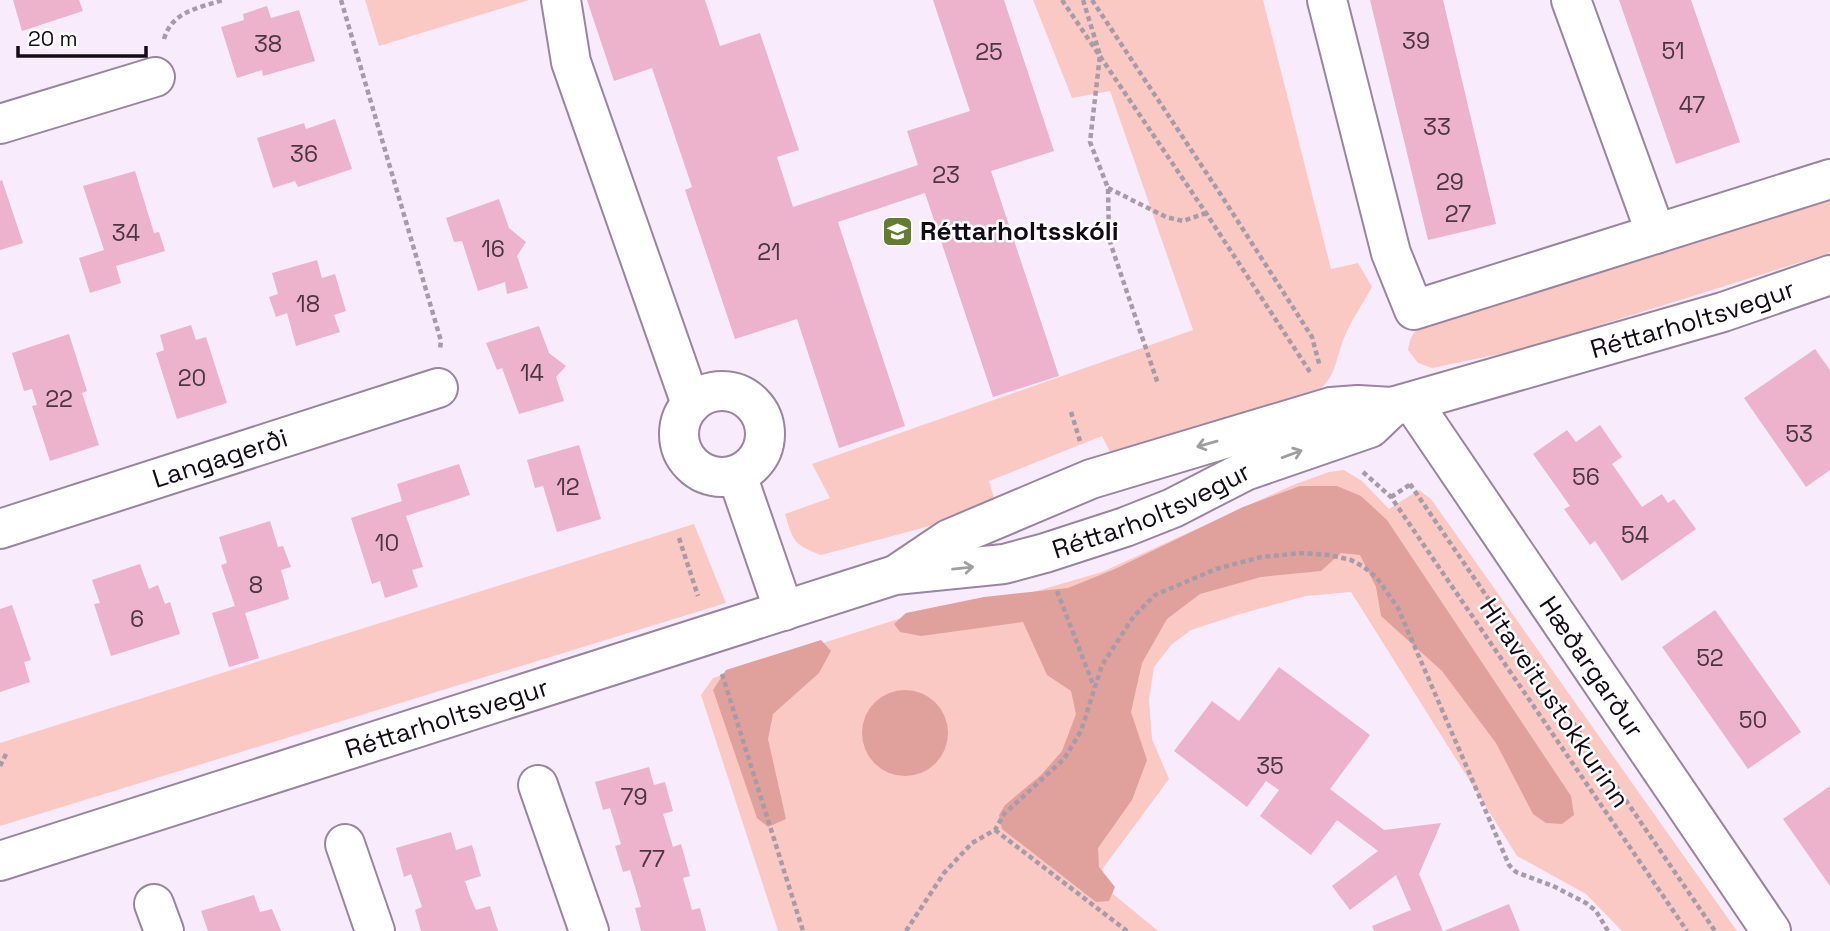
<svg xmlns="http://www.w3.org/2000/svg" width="1830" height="931" font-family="'Space Grotesk',sans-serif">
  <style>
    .green { fill: #fbc9c4 }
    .forest { fill: #e0a19c }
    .building { fill: #edb2cc }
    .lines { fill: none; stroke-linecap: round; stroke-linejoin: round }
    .minor-casing { stroke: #9985a0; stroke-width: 42 }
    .path { stroke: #a69ba9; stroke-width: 4.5; stroke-dasharray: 5 3.5; stroke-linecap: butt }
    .minor { stroke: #fff; stroke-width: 38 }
    .oneway { stroke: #a19ea2 }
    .labels { text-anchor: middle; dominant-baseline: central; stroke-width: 5; stroke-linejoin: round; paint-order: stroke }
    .number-label { font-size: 23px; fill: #4a3644 }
    .poi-label { font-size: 26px; font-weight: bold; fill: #130c16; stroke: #fff; text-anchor: start }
    .street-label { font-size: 26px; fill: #130c16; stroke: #fff }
  </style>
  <rect width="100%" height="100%" fill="#f8ebfc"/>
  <path class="green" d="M 365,0 L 529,0 L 379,46 Z
    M 1033,0 L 1263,0 L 1331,269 L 1358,263 L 1372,287 C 1364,302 1354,316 1347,331 C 1333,361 1339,382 1305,399 L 1110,452 L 1102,436 L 989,481 L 997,508 L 821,555 C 794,545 793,541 785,514 L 830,498 L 812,464 L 1193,330 L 1110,91 L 1072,98 Z
    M 1830,201 L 1830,253 L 1523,349 L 1432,368 L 1418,363 L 1408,350 C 1411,333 1415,329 1431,321 Z
    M 1344,470 L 1362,481 L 1389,509 L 1419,490 L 1431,499 L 1737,931 L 1622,931 L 1586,894 L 1517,856 L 1351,592 L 1306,596 L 1240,614 L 1191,630 L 1172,644 L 1154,667 L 1149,700 L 1152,739 L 1169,779 L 1095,879 L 1158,931 L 778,931 L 701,695 L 713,678 L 939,606 L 1002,601 L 1102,572 L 1293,485 L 1329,472 Z
    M 694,524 L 726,603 L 0,826 L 0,743 Z"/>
  <path class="forest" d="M 1300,486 L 1337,486 L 1361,496 L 1387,520 L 1571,796 L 1574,815 L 1562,824 L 1546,823 L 1533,814 L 1496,743 L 1442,671 L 1381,616 L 1376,587 L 1360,555 L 1341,553 L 1321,571 L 1261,577 L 1200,594 L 1167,619 L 1142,663 L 1131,712 L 1147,760 L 1132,800 L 1098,848 L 1099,867 L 1115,887 L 1109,901 L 1096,902 L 1002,829 L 999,815 L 1005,805 L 1041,775 L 1062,751 L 1076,714 L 1071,691 L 1047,675 L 1023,622 L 921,636 L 900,632 L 894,624 L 906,613 L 984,597 L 1068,588 L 1115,569 L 1243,507 Z
    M 821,640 L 831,651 L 819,673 L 773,714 L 768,739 L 786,819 L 768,827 L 757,818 L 713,690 L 726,670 Z
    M862 733a43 43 0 1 1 86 0a43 43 0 1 1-86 0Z"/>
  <path class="building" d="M 13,0 L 79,0 L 83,11 L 22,31 Z
    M 587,0 L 705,0 L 720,46 L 760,33 L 799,150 L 777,157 L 793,207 L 918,165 L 907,131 L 970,111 L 933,0 L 1004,0 L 1054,151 L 991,171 L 1059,376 L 993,397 L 925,193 L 838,222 L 905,426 L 839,448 L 797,319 L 735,339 L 685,190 L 692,187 L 652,68 L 614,81 Z
    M 1370,0 L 1443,0 L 1496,224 L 1428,240 Z
    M 1619,0 L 1691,0 L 1740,142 L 1676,164 Z
    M 267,6 L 271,18 L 299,10 L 315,61 L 263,76 L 262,70 L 237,78 L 221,27 L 244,20 L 243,14 Z
    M 335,119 L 352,169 L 298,187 L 295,181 L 273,188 L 257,138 L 304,123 L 306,129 Z
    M 135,171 L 154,233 L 159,232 L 165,251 L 116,266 L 121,283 L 90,293 L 79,258 L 104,250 L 83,186 Z
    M 2,180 L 23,243 L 0,250 L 0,181 Z
    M 499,199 L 509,228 L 526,242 L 517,256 L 528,288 L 507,294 L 505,282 L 478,291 L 462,241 L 454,242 L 446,218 Z
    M 317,260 L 322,278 L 335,274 L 346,311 L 334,315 L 340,332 L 296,346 L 287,313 L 276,317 L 269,297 L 278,294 L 272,273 Z
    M 191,325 L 196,340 L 206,337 L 227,403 L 177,419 L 156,353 L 164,350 L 160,335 Z
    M 539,326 L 549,353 L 566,366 L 556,377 L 564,401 L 519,414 L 502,368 L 497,370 L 486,343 Z
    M 69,334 L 87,391 L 82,393 L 99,445 L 50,461 L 32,406 L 37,405 L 32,389 L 24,391 L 12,353 Z
    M 1815,349 L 1830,370 L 1830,470 L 1806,487 L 1744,398 Z
    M 1600,425 L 1622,457 L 1612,464 L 1642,507 L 1662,494 L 1668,503 L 1674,499 L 1696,529 L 1622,581 L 1595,541 L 1590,545 L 1564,509 L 1570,506 L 1533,454 L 1567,430 L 1576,442 Z
    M 579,445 L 601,519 L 557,532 L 543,486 L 535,488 L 527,460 Z
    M 459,464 L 470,495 L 406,516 L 423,567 L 412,570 L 418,587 L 385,598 L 380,581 L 372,584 L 351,518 L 402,501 L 397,484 Z
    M 270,521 L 278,547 L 283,546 L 291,567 L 281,570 L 289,599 L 245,613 L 259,658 L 229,667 L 212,613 L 235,606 L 221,565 L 227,563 L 219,537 Z
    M 140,564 L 149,589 L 158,585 L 165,604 L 170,602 L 180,634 L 111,656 L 94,604 L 100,603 L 92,580 Z
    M 12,605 L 31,660 L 24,662 L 30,682 L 0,692 L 0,609 Z
    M 1715,610 L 1801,732 L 1748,769 L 1662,647 Z
    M 1279,667 L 1370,735 L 1330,789 L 1384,830 L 1441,823 L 1419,874 L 1443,931 L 1374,931 L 1372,926 L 1411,910 L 1396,875 L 1350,910 L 1332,886 L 1378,851 L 1337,820 L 1311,855 L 1260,816 L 1279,790 L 1266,781 L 1247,807 L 1174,751 L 1212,701 L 1239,721 Z
    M 649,767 L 654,785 L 665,782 L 673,811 L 663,814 L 673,847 L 681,844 L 690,876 L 683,878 L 692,910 L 700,908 L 706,931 L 641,931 L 635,908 L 641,907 L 630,870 L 623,872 L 615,846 L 621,844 L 610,808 L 603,810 L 595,782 Z
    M 1830,786 L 1830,886 L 1783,819 Z
    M 451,832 L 456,850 L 472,845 L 481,876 L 465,881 L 470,896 L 476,910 L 490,906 L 498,931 L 421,931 L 415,910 L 422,907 L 411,874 L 404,877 L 396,848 Z
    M 254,895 L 260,912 L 272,909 L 281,931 L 208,931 L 201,911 Z
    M 1509,904 L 1520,931 L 1444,931 Z"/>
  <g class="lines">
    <defs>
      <g id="minor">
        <path d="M 561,0 L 571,62 L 691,404"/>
        <path d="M 1327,0 L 1391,253 L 1414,310 L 1830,179"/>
        <path d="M 1571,0 L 1656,234"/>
        <path d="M 0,124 L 155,77"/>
        <circle cx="722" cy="434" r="43"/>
        <path id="s1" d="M 1412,402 L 1771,931"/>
        <path d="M 737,475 L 784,611"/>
        <path id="s2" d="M 0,529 L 438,388"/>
        <path id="s3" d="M 900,572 L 949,539 L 1091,479 L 1331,407 L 1358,405 L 1392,407 L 1723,312 L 1830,275"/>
        <path d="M 538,785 L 589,931"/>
        <path d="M 345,844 L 375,931"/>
        <path id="s4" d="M 0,861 L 895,575 L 1004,564 L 1045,553 L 1125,527 L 1173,508 L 1245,471 L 1370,428 L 1392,407"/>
        <path d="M 154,904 L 164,931"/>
      </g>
    </defs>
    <use href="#minor" class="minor-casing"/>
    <path class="path" d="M 341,0 L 441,341 L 440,349
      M 1062,0 L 1206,213 L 1310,372
      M 1083,0 L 1100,55 L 1090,142 L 1108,188 L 1109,239 L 1158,384
      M 1092,0 L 1221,195 L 1312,337 L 1320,367
      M 164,39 C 172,11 199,8 223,0
      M 1108,188 L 1166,217 L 1183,221 L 1206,213
      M 1071,412 L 1080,441
      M 1363,472 L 1391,497 L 1687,931
      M 1410,484 L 1715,931
      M 1391,497 L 1411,484
      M 679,538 L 698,596
      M 1057,591 L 1094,687
      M 722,674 L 803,931
      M 0,766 L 7,752
      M 995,830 L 1127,931
      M 906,931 L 944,873 L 972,843 L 995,830 L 1004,814 L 1064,759 L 1081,731 L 1102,665 L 1134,616 L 1155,595 L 1216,569 L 1261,557 L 1302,553 L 1329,555 L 1351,560 L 1364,567 L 1377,578 L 1398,608 L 1509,865 L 1516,872 L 1553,886 L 1586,903 L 1596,911 L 1608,931"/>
    <use href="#minor" class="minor"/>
  </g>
  <defs><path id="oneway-shaft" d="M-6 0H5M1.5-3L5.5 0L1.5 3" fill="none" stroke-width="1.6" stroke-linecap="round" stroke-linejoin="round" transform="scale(1.75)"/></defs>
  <g class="oneway">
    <use href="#oneway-shaft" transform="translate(1207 444) rotate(164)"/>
    <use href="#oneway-shaft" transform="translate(1292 454) rotate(-20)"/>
    <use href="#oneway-shaft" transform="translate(963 568) rotate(-6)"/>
  </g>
  <defs>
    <symbol id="school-square" viewBox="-11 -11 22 22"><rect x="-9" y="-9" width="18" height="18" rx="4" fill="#647c2f" stroke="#fff"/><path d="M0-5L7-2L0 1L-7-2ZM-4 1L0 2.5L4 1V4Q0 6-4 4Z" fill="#fff"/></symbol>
  </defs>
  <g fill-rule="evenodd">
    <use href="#school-square" x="880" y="214" width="35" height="35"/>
  </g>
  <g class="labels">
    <g class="number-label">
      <text x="1416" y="41">39</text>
      <text x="268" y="44">38</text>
      <text x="1673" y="51">51</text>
      <text x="989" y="52">25</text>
      <text x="1692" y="105">47</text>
      <text x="1437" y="127">33</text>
      <text x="304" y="154">36</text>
      <text x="946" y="175">23</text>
      <text x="1450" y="182">29</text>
      <text x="1458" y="214">27</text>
      <text x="126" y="233">34</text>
      <text x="493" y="249">16</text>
      <text x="769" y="252">21</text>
      <text x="308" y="304">18</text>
      <text x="532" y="373">14</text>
      <text x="192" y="378">20</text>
      <text x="59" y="399">22</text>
      <text x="1799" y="434">53</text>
      <text x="1586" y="477">56</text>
      <text x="568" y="487">12</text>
      <text x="1635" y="535">54</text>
      <text x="387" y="543">10</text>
      <text x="256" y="585">8</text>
      <text x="137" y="619">6</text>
      <text x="1710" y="658">52</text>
      <text x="1753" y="720">50</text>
      <text x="1270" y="766">35</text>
      <text x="634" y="797">79</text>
      <text x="652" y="859">77</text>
    </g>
    <g class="poi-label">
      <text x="920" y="231">Réttarholtsskóli</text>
    </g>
    <g class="street-label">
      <text stroke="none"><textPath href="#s3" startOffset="838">Réttarholtsvegur</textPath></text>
      <text stroke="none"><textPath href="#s2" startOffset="231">Langagerði</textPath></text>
      <text stroke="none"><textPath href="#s4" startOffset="1206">Réttarholtsvegur</textPath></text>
      <text stroke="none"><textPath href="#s1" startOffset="320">Hæðargarður</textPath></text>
      <text transform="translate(1555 703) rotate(56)">Hitaveitustokkurinn</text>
      <text stroke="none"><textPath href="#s4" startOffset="469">Réttarholtsvegur</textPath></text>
    </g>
  </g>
  <path d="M18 46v10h128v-10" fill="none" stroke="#130c16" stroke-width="3.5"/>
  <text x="28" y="46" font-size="21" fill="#130c16" stroke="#ffffff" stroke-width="5" paint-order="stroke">20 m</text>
</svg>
